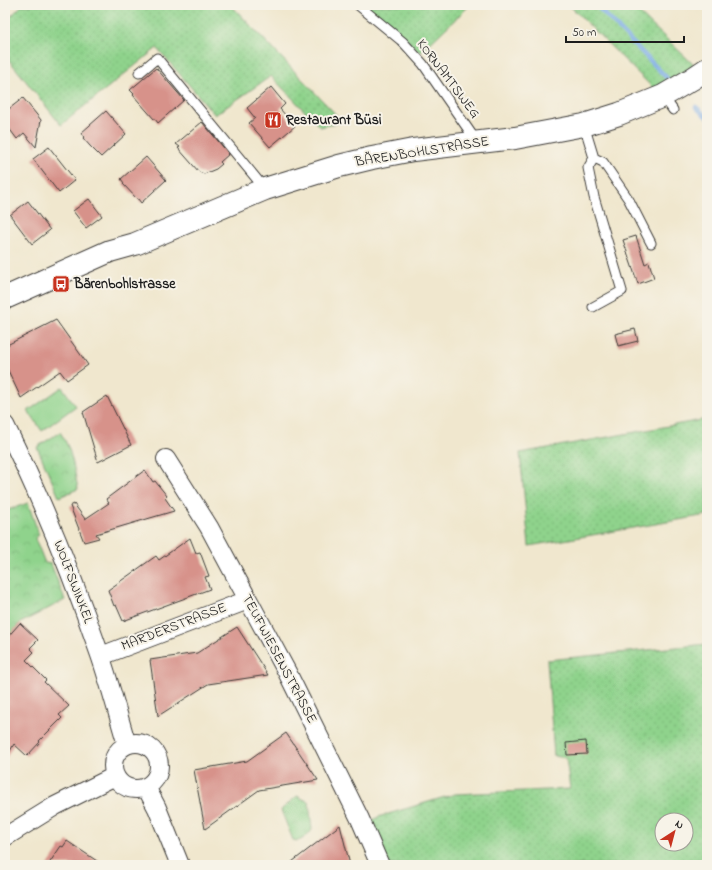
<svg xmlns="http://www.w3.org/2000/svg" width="712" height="870" font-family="'Indie Flower',sans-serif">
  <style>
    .grass { fill: url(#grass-dots); stroke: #567854; fill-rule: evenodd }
    .park { fill: url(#park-crowns); stroke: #567854 }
    .pitch { fill: #8fd38c; stroke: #567854 }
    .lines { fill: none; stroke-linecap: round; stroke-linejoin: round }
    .stream { stroke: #7bace7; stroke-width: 4.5 }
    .building { fill: #d7928a }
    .service-casing { stroke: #3c3a37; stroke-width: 11 }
    .minor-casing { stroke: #3c3a37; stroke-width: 20 }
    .tertiary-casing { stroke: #3c3a37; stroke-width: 24 }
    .service { stroke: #fff; stroke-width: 9 }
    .minor { stroke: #fff; stroke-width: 18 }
    .tertiary { stroke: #fff; stroke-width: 22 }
    .labels { text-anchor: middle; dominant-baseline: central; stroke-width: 4; stroke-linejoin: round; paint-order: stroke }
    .street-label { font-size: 14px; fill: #1c1c1c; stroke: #f7f3e8 }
    .poi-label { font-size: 14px; font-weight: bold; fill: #1c1c1c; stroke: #f7f3e8; text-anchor: start }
  </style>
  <defs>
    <pattern id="grass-dots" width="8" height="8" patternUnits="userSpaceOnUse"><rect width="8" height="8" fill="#8fd38c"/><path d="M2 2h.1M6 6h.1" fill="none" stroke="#7bb578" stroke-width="1.8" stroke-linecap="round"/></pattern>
    <pattern id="park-crowns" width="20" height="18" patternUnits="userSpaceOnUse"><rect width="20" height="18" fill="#8fd38c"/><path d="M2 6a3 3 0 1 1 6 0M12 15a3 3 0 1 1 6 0" fill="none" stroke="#7bb578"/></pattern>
  </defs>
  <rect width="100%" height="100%" fill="#f7f3e8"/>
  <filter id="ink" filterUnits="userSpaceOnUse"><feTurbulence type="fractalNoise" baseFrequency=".025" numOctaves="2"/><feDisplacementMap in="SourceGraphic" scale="8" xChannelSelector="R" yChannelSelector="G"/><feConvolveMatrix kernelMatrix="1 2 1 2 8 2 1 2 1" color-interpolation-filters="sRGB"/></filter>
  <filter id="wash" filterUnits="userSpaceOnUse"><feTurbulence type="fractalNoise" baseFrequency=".012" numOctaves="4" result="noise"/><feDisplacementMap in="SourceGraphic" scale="16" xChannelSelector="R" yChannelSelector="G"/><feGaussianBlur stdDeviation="0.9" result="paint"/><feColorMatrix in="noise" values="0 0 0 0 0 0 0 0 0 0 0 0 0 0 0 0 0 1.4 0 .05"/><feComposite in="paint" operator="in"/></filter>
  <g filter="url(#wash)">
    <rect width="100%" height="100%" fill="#f0e7ce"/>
    <path class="grass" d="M 22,5 L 231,5 L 343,122 L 320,127 L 271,76 L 215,115 L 157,48 L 61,125 L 5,55 L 5,22 Z
      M 365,5 L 470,5 L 420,53 L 383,19 Z
      M 569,5 L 631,5 L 695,66 L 654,89 Z
      M 707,419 L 707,515 L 529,546 L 520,453 Z
      M 707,644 L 707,865 L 385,865 L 371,823 L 373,820 L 378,817 L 455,794 L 570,789 L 566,758 L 554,756 L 547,660 ZM 662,820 L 686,820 L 686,844 L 662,844 Z"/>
    <path class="park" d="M 60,432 C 72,449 74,469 78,489 L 59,497 L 37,447 Z
      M 28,503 L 39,535 L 35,538 L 45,563 L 51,564 L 65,600 L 20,623 L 5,639 L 5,511 Z
      M 297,796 L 309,802 L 312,830 C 306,836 301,843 293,840 L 281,810 Z"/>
    <path class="pitch" d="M 62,387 L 76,406 L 42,431 L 28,411 Z"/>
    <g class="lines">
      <path class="stream" d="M 596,5 L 667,78
        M 696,107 L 707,117"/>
    </g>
    <g id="blocks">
      <path class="building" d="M 156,68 L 184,100 L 158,123 L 155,119 L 154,119 L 133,95 L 134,94 L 130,90 Z
        M 271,87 L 285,104 L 280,109 L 295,126 L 270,147 L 249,123 L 255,118 L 247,108 Z
        M 23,98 L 41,120 L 36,147 L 24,133 L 17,139 L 5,123 L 5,112 Z
        M 106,111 L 126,134 L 101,157 L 90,146 L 83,138 L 84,137 L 81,133 Z
        M 202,122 L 229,154 L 220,162 L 222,164 L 216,169 L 204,174 L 199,172 L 178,148 L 180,147 L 176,144 Z
        M 49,147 L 75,180 L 59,193 L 33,159 Z
        M 146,157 L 166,180 L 141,203 L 138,199 L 137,199 L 123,184 L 124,183 L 121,179 Z
        M 89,199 L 102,216 L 86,228 L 73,211 Z
        M 28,201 L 50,230 L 32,244 L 10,215 Z
        M 636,236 L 645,264 L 649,262 L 654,278 L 638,284 L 623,240 Z
        M 56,320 L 88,365 L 67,380 L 60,371 L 21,398 L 5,364 L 5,346 Z
        M 635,329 L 638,341 L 618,346 L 615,334 Z
        M 107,396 L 131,445 L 98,462 L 83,412 Z
        M 145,470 L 153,482 L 155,481 L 167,496 L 165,498 L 174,511 L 96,534 L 99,538 L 84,542 L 70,506 L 74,504 L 85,519 L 109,503 L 106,499 Z
        M 190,538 L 196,553 L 200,552 L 209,576 L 205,577 L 210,589 L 123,621 L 116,605 L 114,606 L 108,590 L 156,556 L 159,560 Z
        M 20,623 L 38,640 L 30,648 L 34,652 L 26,660 L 46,680 L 44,682 L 69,706 L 59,715 L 62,718 L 39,741 L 40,742 L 27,756 L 14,744 L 5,760 L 5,640 Z
        M 237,627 L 268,675 L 208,684 L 158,716 L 150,660 L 197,653 Z
        M 286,733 L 318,780 L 259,790 L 205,829 L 194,770 L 247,761 Z
        M 586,741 L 587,754 L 567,755 L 566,743 Z
        M 340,825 L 350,865 L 288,865 Z
        M 67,841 L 103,865 L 48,865 L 61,846 L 63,847 Z"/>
    </g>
  </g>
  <g filter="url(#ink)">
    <use href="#blocks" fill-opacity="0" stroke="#3c3a37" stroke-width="1"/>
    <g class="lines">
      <defs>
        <path id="service" d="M 358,5 L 403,42 L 423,64 L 477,142
          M 139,73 L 157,58 L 265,189
          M 663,96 L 673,110
          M 584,125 L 594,158 L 588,168 L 594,197 L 622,291 L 593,307
          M 594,158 L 603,162 L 629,200 L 651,243"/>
        <path id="minor" d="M 5,425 C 42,499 73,577 100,655 C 110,684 118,715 127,745
          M 166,459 L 209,527 L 287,672 L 360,819 L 380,865
          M 101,656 L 248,600
          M113 766a23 23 0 1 1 46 0a23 23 0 1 1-46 0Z
          M 146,787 L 157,808 L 180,865
          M 5,837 L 55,806 L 115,776"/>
        <path id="tertiary" d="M 5,298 L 110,251 L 135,244 L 265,189 L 339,166 L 372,158 L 413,150 L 515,138 L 584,125 L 619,114 L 663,96 L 692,79 L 707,69"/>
      </defs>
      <use href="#service" class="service-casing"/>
      <use href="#minor" class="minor-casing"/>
      <use href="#tertiary" class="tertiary-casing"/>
      <use href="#service" class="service"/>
      <use href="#minor" class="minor"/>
      <use href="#tertiary" class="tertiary"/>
    </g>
  </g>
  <defs>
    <symbol id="restaurant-square" viewBox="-11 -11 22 22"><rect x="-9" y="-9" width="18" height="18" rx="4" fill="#c8321e" stroke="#f7f3e8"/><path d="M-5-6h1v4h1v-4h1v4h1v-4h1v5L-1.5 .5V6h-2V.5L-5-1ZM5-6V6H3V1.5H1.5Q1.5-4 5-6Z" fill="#fff"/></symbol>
    <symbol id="bus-square" viewBox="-11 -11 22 22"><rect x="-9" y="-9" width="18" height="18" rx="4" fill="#c8321e" stroke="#f7f3e8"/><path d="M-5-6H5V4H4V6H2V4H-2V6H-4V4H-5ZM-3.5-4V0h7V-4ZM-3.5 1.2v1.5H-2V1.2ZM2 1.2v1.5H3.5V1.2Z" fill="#fff"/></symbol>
  </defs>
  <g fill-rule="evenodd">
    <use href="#restaurant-square" x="263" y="110" width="20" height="20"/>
    <use href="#bus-square" x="51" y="274" width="20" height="20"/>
  </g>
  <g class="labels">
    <g class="street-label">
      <text transform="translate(448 79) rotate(53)">KORNAMTSWEG</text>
      <text transform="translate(422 152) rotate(-9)">BÄRENBOHLSTRASSE</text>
      <text transform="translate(73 582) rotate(69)">WOLFSWINKEL</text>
      <text transform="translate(174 627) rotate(-21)">MARDERSTRASSE</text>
      <text transform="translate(279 659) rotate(62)">TEUFWIESENSTRASSE</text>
    </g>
    <g class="poi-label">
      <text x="286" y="120">Restaurant Büsi</text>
      <text x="74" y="284">Bärenbohlstrasse</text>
    </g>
  </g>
  <rect width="712" height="870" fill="none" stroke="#f7f3e8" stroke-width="20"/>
  <g transform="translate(674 832) rotate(36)"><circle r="19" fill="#f7f3e8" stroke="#9f9d96"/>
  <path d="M0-3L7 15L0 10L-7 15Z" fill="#c8321e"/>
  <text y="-6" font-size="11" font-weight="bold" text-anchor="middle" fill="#1c1c1c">N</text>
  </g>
  <path d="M566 36v6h118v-6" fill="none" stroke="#1c1c1c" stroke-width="2"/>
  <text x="572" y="36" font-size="12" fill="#1c1c1c" stroke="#f7f3e8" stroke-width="3" paint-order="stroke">50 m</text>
</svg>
